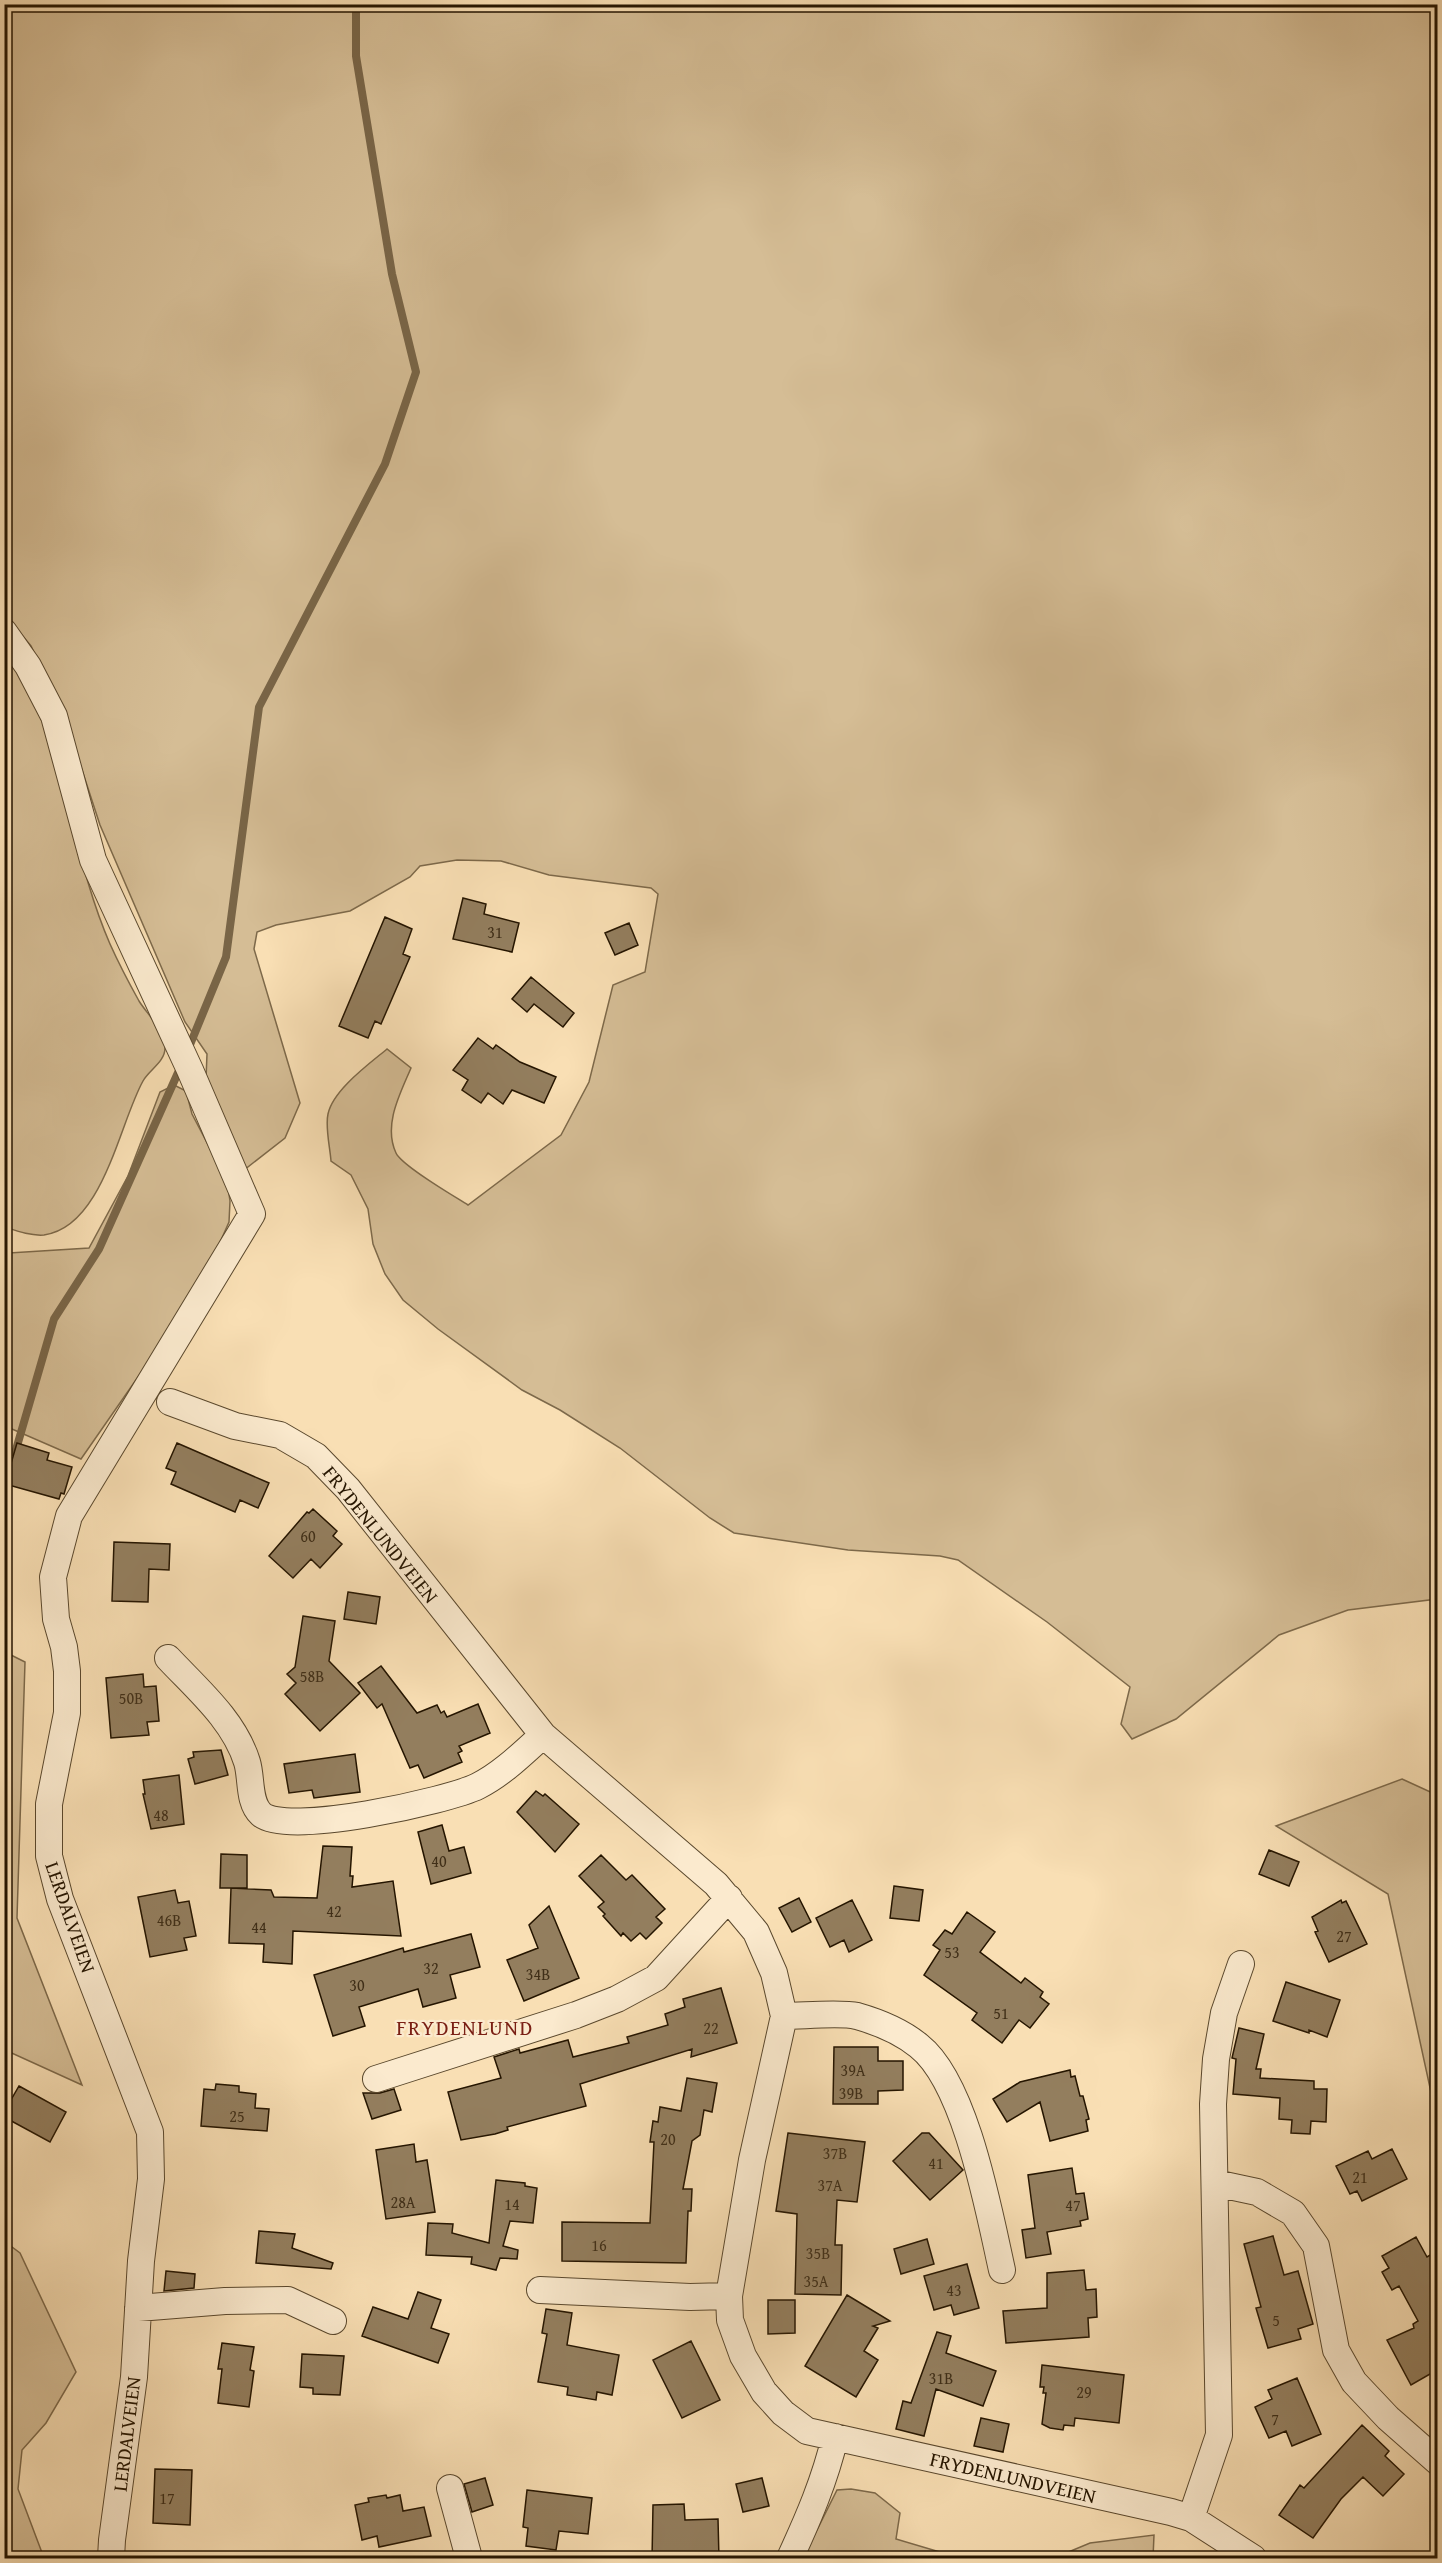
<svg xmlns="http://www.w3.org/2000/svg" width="1442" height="2563" font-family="'Gentium Book Plus',serif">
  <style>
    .green { fill: #d5bd95; stroke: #7d694a; stroke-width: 1.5 }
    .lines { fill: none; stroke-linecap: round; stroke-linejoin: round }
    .stream { stroke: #796547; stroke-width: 8 }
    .building { fill: #937e5e; stroke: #251500; stroke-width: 1.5 }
    .minor-casing { stroke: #5a482d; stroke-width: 28 }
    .minor { stroke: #fbeace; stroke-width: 26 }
    .labels { text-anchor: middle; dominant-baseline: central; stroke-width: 4.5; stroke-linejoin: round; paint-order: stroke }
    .number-label { font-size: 16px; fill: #402f18 }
    .street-label { font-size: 20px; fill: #251500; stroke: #fbeace }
    .neighbourhood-label { font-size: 21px; letter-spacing: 1.5px; fill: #7a1f14; stroke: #fbeace }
  </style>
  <rect width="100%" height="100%" fill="#f9dfb4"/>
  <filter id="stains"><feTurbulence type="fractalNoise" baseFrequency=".00333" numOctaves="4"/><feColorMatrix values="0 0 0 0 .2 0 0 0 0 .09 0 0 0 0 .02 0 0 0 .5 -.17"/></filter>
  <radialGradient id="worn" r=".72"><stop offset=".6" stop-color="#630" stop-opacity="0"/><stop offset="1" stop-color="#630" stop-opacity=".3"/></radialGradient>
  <path class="green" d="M 4,5 L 1437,5 L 1438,1316 L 1435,1411 L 1438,1428 L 1437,1599 L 1348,1610 L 1279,1635 L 1176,1719 L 1132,1739 L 1121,1724 L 1130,1687 L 1047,1622 L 958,1560 L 940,1556 L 848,1550 L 734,1533 L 710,1518 L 620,1448 L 560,1410 L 522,1390 L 438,1329 L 403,1300 L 385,1274 L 373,1244 L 368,1209 L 351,1175 L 331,1161 C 330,1147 325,1127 328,1114 C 333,1090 369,1064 387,1049 L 411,1068 C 400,1094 383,1125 396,1153 C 402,1166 454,1196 468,1205 L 561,1135 L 589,1082 L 613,985 L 645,972 L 658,894 L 651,888 L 549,875 L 501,861 L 457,860 L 420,866 L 410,877 L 350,911 L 276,925 L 257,932 L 254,949 L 300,1103 L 285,1138 L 244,1170 L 206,1079 L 207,1054 L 185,1022 L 100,825 L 65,718 L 31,646 L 5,615 Z
    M 5,647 C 19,673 34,700 45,728 C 70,800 80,875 110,944 C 119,964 129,983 139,1001 C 147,1014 166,1032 165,1048 C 165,1062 149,1070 143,1081 C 119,1124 103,1227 44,1235 C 30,1236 17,1231 5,1227 Z
    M 174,1085 L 186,1091 L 192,1114 L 227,1181 L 230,1201 L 229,1222 L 217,1249 L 154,1354 L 81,1459 L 5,1426 L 5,1250 L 9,1253 L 89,1248 L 128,1176 L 160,1092 Z
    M 5,1652 L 25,1662 L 17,1918 L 82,2085 L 5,2050 Z
    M 1402,1779 L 1437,1795 L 1437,2120 L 1388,1894 L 1276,1826 Z
    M 4,2241 L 20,2253 L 76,2372 L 46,2423 L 22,2450 L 18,2489 L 44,2558 L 5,2558 Z
    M 851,2489 L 875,2493 L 900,2513 L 896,2539 L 960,2558 L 803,2558 L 837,2490 Z
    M 1154,2535 L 1153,2558 L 1054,2558 L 1090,2543 Z"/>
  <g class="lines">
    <path class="stream" d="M 187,1052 L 226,957 L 259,707 L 385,464 L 416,372 L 392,274 L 356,56 L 356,4
      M 15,1453 L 54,1319 L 99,1249 L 181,1066
      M 4,1490 L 8,1476"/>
  </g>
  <path class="building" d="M 463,898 L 486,904 L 484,914 L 519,923 L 512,952 L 453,939 Z
    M 385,917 L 412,929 L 403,954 L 410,957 L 381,1024 L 375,1021 L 368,1038 L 339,1026 Z
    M 629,923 L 638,945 L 615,955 L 605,933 Z
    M 531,977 L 574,1013 L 563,1027 L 534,1004 L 527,1012 L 512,999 Z
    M 478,1038 L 493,1049 L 496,1045 L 520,1062 L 556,1077 L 544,1103 L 512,1090 L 503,1104 L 488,1093 L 481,1103 L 462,1090 L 468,1080 L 453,1070 Z
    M 17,1443 L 49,1453 L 47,1460 L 72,1467 L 64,1494 L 61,1493 L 59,1499 L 5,1484 Z
    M 177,1443 L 269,1483 L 258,1508 L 240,1500 L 235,1512 L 171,1484 L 176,1472 L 166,1468 Z
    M 313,1509 L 337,1531 L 333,1536 L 342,1544 L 320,1568 L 311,1559 L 293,1578 L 269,1556 L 307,1512 L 309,1513 Z
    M 114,1542 L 170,1544 L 169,1570 L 149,1569 L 148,1602 L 112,1601 Z
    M 348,1592 L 380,1597 L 376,1624 L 344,1619 Z
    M 303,1616 L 335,1621 L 329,1661 L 360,1693 L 320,1731 L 285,1694 L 296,1683 L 287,1674 L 295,1667 Z
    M 381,1666 L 417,1713 L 437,1705 L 441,1713 L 444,1711 L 447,1717 L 478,1704 L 490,1733 L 459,1746 L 462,1751 L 458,1753 L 462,1762 L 424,1778 L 418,1765 L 410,1768 L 382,1704 L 377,1708 L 358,1683 Z
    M 143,1674 L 144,1687 L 156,1686 L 159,1721 L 147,1722 L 149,1735 L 111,1738 L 106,1678 Z
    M 221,1750 L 228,1775 L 195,1784 L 188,1759 L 194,1757 L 193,1752 Z
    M 355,1754 L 360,1792 L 314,1798 L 312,1790 L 289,1793 L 284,1764 Z
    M 179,1775 L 184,1824 L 151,1829 L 143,1794 L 145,1794 L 143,1780 Z
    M 536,1791 L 543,1796 L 545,1794 L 579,1824 L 555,1852 L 517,1812 Z
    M 442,1825 L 449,1851 L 464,1847 L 471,1873 L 431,1884 L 418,1832 Z
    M 323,1846 L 352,1847 L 350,1876 L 353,1876 L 352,1887 L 393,1881 L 401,1936 L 293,1931 L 292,1964 L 263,1962 L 264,1944 L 229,1943 L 231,1888 L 271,1890 L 274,1897 L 317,1898 Z
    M 1269,1850 L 1299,1862 L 1289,1886 L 1259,1874 Z
    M 221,1854 L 247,1855 L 247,1888 L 220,1888 Z
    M 601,1855 L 626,1880 L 632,1875 L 665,1909 L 656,1917 L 662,1923 L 646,1939 L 640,1933 L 631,1941 L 623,1933 L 621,1936 L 603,1916 L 605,1914 L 598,1907 L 604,1902 L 579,1876 Z
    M 894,1886 L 923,1890 L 919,1921 L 890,1918 Z
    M 175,1890 L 178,1903 L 189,1901 L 196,1936 L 184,1938 L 187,1950 L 150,1957 L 138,1897 Z
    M 799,1898 L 811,1922 L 792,1932 L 779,1908 Z
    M 852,1900 L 872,1940 L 849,1952 L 844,1940 L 830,1947 L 816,1918 Z
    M 1341,1900 L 1342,1903 L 1346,1901 L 1367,1944 L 1329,1962 L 1315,1932 L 1318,1931 L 1312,1917 Z
    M 549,1906 L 579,1978 L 524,2001 L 507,1960 L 538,1948 L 529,1925 Z
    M 967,1912 L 995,1932 L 980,1952 L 1021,1983 L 1025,1978 L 1043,1992 L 1040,1997 L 1049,2004 L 1030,2028 L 1019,2020 L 1002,2043 L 972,2020 L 977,2013 L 924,1975 L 940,1950 L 933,1945 L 945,1930 L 952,1934 Z
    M 471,1934 L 480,1967 L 450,1975 L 456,1998 L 423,2007 L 418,1989 L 359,2007 L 365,2026 L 333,2036 L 314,1975 L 403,1948 L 404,1952 Z
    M 1286,1982 L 1340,2000 L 1327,2037 L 1309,2030 L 1309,2033 L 1273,2021 Z
    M 721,1988 L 737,2043 L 691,2057 L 692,2049 L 580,2084 L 586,2106 L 507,2127 L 508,2130 L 495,2134 L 461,2140 L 448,2092 L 501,2078 L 494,2057 L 519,2049 L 520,2053 L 568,2040 L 573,2057 L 629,2043 L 627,2037 L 668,2025 L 665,2014 L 685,2007 L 683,1999 Z
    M 1239,2028 L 1264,2034 L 1256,2069 L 1261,2069 L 1260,2078 L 1314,2081 L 1314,2089 L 1327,2089 L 1326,2122 L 1311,2121 L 1310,2134 L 1291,2133 L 1292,2120 L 1279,2119 L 1280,2098 L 1233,2094 L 1236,2059 L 1232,2058 Z
    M 834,2047 L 878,2047 L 878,2061 L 903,2061 L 903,2090 L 878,2091 L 878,2104 L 833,2104 Z
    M 1070,2070 L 1071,2077 L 1075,2076 L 1080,2096 L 1083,2096 L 1089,2119 L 1086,2120 L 1088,2131 L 1050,2141 L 1040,2102 L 1007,2122 L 993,2099 L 1020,2082 Z
    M 687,2078 L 717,2083 L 712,2112 L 704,2110 L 700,2135 L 692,2141 L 683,2189 L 692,2189 L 691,2211 L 688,2211 L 686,2263 L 562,2261 L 562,2222 L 650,2223 L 654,2142 L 650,2142 L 653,2121 L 658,2122 L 660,2107 L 681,2111 Z
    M 216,2084 L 239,2086 L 239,2092 L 256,2094 L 255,2108 L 269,2109 L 267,2131 L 201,2126 L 204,2089 L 215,2090 Z
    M 19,2086 L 66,2112 L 50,2142 L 4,2117 L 4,2112 Z
    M 394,2089 L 401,2110 L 372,2119 L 363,2093 L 380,2093 Z
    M 788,2133 L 865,2142 L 857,2202 L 837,2200 L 835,2245 L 842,2245 L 841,2295 L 795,2294 L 797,2214 L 776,2211 Z
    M 922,2133 L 929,2133 L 963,2170 L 930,2200 L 893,2161 Z
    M 414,2144 L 416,2162 L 427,2160 L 435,2212 L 386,2219 L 376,2150 Z
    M 1392,2149 L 1407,2179 L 1362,2201 L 1357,2191 L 1350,2194 L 1336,2166 L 1368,2151 L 1372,2159 Z
    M 1072,2168 L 1076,2194 L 1084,2193 L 1088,2219 L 1080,2221 L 1081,2226 L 1047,2232 L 1051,2254 L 1026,2258 L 1022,2230 L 1035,2228 L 1028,2175 Z
    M 496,2180 L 525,2183 L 525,2186 L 537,2188 L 533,2223 L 510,2221 L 503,2246 L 518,2250 L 517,2259 L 500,2258 L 496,2270 L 471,2264 L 472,2257 L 426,2255 L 428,2223 L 453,2224 L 452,2233 L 489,2243 Z
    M 259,2231 L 295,2234 L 292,2248 L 333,2263 L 331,2269 L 256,2263 Z
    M 1273,2236 L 1284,2275 L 1298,2271 L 1313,2324 L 1298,2329 L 1301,2339 L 1268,2348 L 1256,2308 L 1261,2307 L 1244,2244 Z
    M 1416,2237 L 1427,2257 L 1437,2251 L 1437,2370 L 1411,2385 L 1387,2340 L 1414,2328 L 1413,2324 L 1418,2321 L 1399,2286 L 1392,2290 L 1382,2272 L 1389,2268 L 1382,2256 Z
    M 927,2239 L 934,2264 L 901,2274 L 894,2249 Z
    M 967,2264 L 979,2308 L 954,2315 L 951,2305 L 934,2310 L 924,2276 Z
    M 1084,2270 L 1086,2290 L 1096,2289 L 1097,2317 L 1088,2318 L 1089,2337 L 1006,2343 L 1003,2311 L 1047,2308 L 1047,2273 Z
    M 166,2271 L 195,2274 L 194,2288 L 164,2291 Z
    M 418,2292 L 441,2300 L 431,2328 L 449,2334 L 438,2363 L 362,2336 L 373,2307 L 408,2319 Z
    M 847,2295 L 890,2321 L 873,2326 L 878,2328 L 864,2351 L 878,2360 L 856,2397 L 805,2366 Z
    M 768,2300 L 795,2300 L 795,2333 L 768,2334 Z
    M 546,2309 L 572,2313 L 567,2345 L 619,2355 L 612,2395 L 597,2392 L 596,2400 L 567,2395 L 568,2387 L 538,2382 L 547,2334 L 542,2333 Z
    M 937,2332 L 951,2336 L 946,2353 L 996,2371 L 983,2406 L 936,2389 L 924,2436 L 896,2429 L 903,2401 L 911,2403 Z
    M 691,2341 L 720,2400 L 682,2418 L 653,2360 Z
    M 222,2343 L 254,2347 L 250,2370 L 254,2371 L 249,2407 L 218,2403 L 222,2369 L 218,2369 Z
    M 302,2354 L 344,2356 L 340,2395 L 313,2394 L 313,2388 L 300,2387 Z
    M 1042,2365 L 1124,2375 L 1119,2423 L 1075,2418 L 1074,2426 L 1064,2425 L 1063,2430 L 1050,2428 L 1042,2424 L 1046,2393 L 1043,2393 L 1044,2387 L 1040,2387 Z
    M 1297,2378 L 1321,2434 L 1292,2446 L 1286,2431 L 1269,2438 L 1255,2407 L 1272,2399 L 1268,2390 Z
    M 981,2418 L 1009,2424 L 1003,2452 L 974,2446 Z
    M 1362,2425 L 1389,2451 L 1385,2456 L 1404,2474 L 1383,2496 L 1363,2477 L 1341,2499 L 1313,2538 L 1279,2515 L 1300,2485 L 1304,2488 Z
    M 155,2469 L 192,2470 L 190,2525 L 153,2523 Z
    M 485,2478 L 493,2505 L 472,2512 L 464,2484 Z
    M 762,2478 L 769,2506 L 743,2512 L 736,2484 Z
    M 527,2490 L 592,2498 L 588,2534 L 559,2531 L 556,2550 L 526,2546 L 528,2528 L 523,2527 Z
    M 386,2495 L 387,2498 L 400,2495 L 403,2511 L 424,2507 L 431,2536 L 379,2547 L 377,2536 L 362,2540 L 355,2505 L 369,2502 L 368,2498 Z
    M 684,2504 L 685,2520 L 718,2519 L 719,2559 L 652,2559 L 653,2505 Z"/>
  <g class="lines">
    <defs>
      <path id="minor" d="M 4,632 L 28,666 L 54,716 L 93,860 L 190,1070 L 252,1214 L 69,1516 L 53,1577 L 56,1619 L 64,1647 L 67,1671 L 67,1713 L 49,1804 L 49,1856 L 60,1899 L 150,2132 L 151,2179 L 141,2261 L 134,2377 L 112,2540 L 111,2558
        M 170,1402 L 235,1426 L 280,1435 L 316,1456 L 348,1489 L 543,1735 L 716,1884 L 756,1932 L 774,1973 L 784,2016 L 752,2160 L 729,2296 L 730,2320 L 743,2356 L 764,2392 L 783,2413 L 807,2431 L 1171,2512 L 1191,2518 L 1253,2558
        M 168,1658 C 197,1689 234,1720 247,1762 C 252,1778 248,1802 261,1814 C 285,1837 448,1801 478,1786 C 502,1774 523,1753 543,1735
        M 784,2016 C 803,2016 840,2012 857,2016 C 878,2022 902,2032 919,2046 C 966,2083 989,2212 1002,2270
        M 376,2079 L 576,2015 L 617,1999 L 656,1978 L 729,1898
        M 1215,2183 L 1257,2192 L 1293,2213 L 1316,2246 L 1336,2350 L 1354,2382 L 1388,2418 L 1438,2462
        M 540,2290 L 690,2297 L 729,2296
        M 138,2308 L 225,2301 L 288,2300 L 333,2321
        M 450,2488 L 469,2558
        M 1191,2518 L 1219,2435 L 1213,2104 L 1216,2059 L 1224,2013 L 1241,1964
        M 790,2558 C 808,2519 825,2480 835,2437"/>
    </defs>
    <use href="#minor" class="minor-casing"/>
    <use href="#minor" class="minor"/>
  </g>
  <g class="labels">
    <g class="number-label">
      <text x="495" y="932">31</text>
      <text x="308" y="1536">60</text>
      <text x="312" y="1676">58B</text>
      <text x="131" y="1698">50B</text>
      <text x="161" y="1815">48</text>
      <text x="439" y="1861">40</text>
      <text x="334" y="1911">42</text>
      <text x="169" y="1920">46B</text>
      <text x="259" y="1927">44</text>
      <text x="1344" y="1936">27</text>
      <text x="952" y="1952">53</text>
      <text x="431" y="1968">32</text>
      <text x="538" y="1974">34B</text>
      <text x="357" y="1985">30</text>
      <text x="1001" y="2013">51</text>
      <text x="711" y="2028">22</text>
      <text x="853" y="2070">39A</text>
      <text x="851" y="2093">39B</text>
      <text x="237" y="2116">25</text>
      <text x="668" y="2139">20</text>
      <text x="835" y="2153">37B</text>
      <text x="936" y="2163">41</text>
      <text x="1360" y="2177">21</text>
      <text x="830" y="2185">37A</text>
      <text x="403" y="2202">28A</text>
      <text x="512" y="2204">14</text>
      <text x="1073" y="2205">47</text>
      <text x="599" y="2245">16</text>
      <text x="818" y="2253">35B</text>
      <text x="816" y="2281">35A</text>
      <text x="954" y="2290">43</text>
      <text x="1276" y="2320">5</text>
      <text x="941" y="2378">31B</text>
      <text x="1084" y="2392">29</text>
      <text x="1275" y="2419">7</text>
      <text x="167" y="2498">17</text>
    </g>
    <g class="street-label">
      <text transform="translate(381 1534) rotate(51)">FRYDENLUNDVEIEN</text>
      <text transform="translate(71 1917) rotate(71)">LERDALVEIEN</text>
      <text transform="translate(126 2434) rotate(-83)">LERDALVEIEN</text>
      <text transform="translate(1013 2477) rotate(13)">FRYDENLUNDVEIEN</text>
    </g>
    <g class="neighbourhood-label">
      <text x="465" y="2027">FRYDENLUND</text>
    </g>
  </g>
  <rect width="1442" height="2563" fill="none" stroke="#f9dfb4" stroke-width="24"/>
  <rect x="6" y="6" width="1430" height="2551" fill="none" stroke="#251500" stroke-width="3"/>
  <rect x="12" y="12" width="1418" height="2539" fill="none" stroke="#251500" stroke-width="1.5"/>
  <rect width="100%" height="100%" filter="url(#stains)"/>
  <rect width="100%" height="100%" fill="url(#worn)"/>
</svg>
